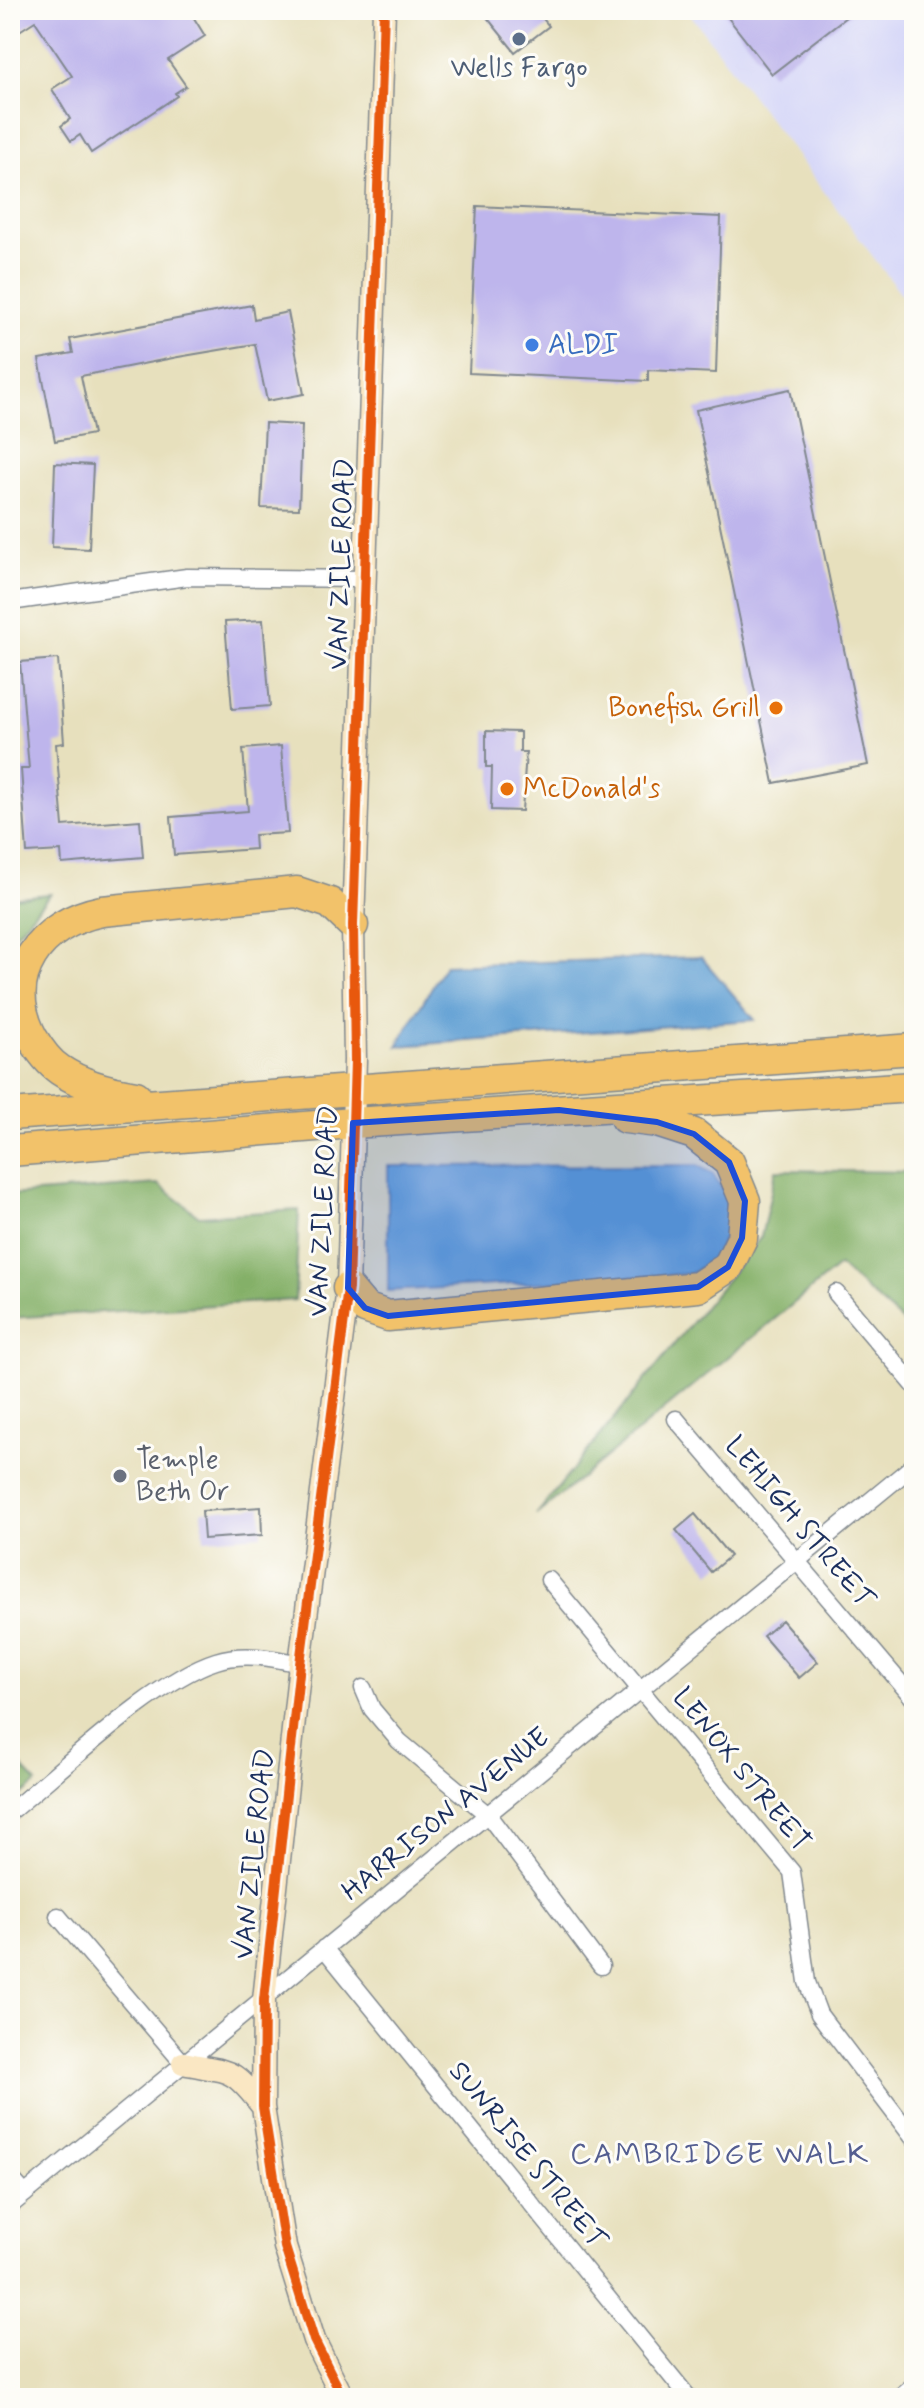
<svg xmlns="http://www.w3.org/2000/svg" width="924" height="2408" font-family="Mynerve,sans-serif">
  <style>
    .built { fill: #d6d7f8 }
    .forest { fill: #84b068; stroke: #507063; stroke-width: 2 }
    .water { fill: #62a0d4; stroke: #3e6899; stroke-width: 2 }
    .building { fill: #beb5ec }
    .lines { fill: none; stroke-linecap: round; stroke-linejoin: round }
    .street-casing { stroke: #81888e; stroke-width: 19 }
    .secondary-casing { stroke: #81888e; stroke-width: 25 }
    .highway-casing { stroke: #81888e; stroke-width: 33 }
    .street { stroke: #fff; stroke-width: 16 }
    .secondary { stroke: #fae7c3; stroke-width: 22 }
    .highway { stroke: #f2c26a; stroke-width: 30 }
    .cycleway-casing { stroke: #fdfcf7; stroke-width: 15 }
    .cycleway { stroke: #e8590c; stroke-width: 10 }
    .marked { fill: #1d4ed8; fill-opacity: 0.2; stroke: #1d4ed8; stroke-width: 6; stroke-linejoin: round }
    .service-dot { fill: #5c6f8a; stroke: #fdfcf7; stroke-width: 3 }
    .shop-dot { fill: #3f7fe0; stroke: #fdfcf7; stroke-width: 3 }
    .food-dot { fill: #e8710a; stroke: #fdfcf7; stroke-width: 3 }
    .worship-dot { fill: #6b7280; stroke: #fdfcf7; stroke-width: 3 }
    .labels { text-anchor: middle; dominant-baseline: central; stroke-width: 6; stroke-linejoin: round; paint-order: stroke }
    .service-label { font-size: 28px; fill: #4e5e75; stroke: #fdfcf7 }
    .shop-label { font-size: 28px; fill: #366cbe; stroke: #fdfcf7; text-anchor: start }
    .street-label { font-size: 28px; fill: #1b2f5e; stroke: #fdfcf7 }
    .food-label { font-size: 28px; fill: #c56008; stroke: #fdfcf7; text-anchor: end }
    .worship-label { font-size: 28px; fill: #5b616d; stroke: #fdfcf7; text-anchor: start }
    .neighbourhood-label { font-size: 30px; letter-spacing: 2px; fill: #545e90; stroke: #fdfcf7 }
  </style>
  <rect width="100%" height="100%" fill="#fdfcf7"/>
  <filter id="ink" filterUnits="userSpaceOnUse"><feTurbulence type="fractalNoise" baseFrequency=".0125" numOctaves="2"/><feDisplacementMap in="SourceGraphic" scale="16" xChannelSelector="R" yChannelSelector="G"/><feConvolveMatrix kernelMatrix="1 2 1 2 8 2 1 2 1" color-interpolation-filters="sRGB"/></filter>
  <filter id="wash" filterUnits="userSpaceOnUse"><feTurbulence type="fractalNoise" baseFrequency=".006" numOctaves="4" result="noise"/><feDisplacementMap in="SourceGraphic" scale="32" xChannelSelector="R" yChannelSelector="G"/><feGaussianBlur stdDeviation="1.8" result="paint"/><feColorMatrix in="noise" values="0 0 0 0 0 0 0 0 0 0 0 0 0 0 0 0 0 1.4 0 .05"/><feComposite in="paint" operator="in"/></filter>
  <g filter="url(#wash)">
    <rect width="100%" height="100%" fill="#e7e0bd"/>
    <path class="built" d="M 687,10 L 914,10 L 914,311 Z"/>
    <path class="forest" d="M 50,894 L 10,941 L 10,898 Z
      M 776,1170 L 914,1172 L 914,1332 L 839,1266 L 536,1515 L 761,1237 Z
      M 158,1184 L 199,1216 L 299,1210 L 295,1300 L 10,1318 L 10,1195 Z
      M 10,1755 L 37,1783 L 10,1805 Z"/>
    <path class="water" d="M 701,957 L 755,1020 L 397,1046 L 445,965 Z
      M 697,1165 L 713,1174 L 730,1201 C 724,1240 726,1254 690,1274 L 388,1291 L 388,1166 Z"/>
    <g id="blocks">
      <path class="building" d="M 10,10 L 189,10 L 205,36 L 168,60 L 186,86 L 175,93 L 177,96 L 91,153 L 80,135 L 71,141 L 61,126 L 70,119 L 52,89 L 72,76 L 35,21 L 10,37 Z
        M 481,10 L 536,10 L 549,26 L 515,52 Z
        M 722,10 L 855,10 L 772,74 Z
        M 477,206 L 721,217 L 716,373 L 648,370 L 648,381 L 469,373 Z
        M 252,305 L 254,319 L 288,312 L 304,394 L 267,401 L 255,344 L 178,357 L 81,376 L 93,434 L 55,441 L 39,359 L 73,353 L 70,339 Z
        M 790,389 L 868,765 L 774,783 L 696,410 Z
        M 265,423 L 302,425 L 299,509 L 261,508 Z
        M 55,463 L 93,465 L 89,549 L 52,547 Z
        M 263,620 L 270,706 L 232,709 L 225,622 Z
        M 58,659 L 64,743 L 56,744 L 63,826 L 140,820 L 143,857 L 62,864 L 61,851 L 27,853 L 21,769 L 29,769 L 20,662 Z
        M 486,731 L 520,732 L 520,752 L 526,752 L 522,811 L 491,810 L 492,767 L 486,767 Z
        M 281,746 L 288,833 L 254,835 L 255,849 L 174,855 L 171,817 L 248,811 L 243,749 Z
        M 261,1507 L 262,1535 L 204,1539 L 202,1511 Z
        M 695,1514 L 730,1556 L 711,1572 L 676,1530 Z
        M 782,1620 L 818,1662 L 799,1678 L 763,1636 Z"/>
    </g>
  </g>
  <g filter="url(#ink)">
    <use href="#blocks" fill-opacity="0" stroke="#81888e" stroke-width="2"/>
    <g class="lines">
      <defs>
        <path id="street" d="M 10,602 L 187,577 L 366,579
          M 836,1293 L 914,1385
          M 676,1419 L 914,1699
          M 549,1580 L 792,1872 L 807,1982 L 819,2014 L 914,2139
          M 363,1688 L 372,1709 L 399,1741 L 488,1815 L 601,1966
          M 10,1812 C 62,1770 155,1680 216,1661 C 243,1652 273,1658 300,1664
          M 58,1916 L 183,2063
          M 324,1948 L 689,2398
          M 10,2177 L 25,2194
          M 10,2206 L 914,1465
          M 898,2398 L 914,2385"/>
        <path id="secondary" d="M 183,2063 C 231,2073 231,2066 263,2107
          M 343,2398 L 314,2340 L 285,2247 L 263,2107 L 264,2000 L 300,1664 L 348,1288 L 355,1060 L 353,925 L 384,10"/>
        <path id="highway" d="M 136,1096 C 110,1092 82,1085 60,1070 C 48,1062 39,1049 32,1037 C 0,976 40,923 102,911 L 297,892 L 330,903 L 353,925
          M 10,1115 L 914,1049
          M 10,1151 L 353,1123 L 914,1087
          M 348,1288 L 365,1308 L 388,1316 L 698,1287 L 728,1267 L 742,1238 L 745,1201 L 729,1162 L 694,1134 L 657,1122 L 625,1118"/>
      </defs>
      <use href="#street" class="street-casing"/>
      <use href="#secondary" class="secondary-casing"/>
      <use href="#highway" class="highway-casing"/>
      <use href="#street" class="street"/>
      <use href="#secondary" class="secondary"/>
      <use href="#highway" class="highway"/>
      <defs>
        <path id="cycleway" d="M 343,2398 L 314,2340 L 285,2247 L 263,2107 L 264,2000 L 300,1664 L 348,1288 L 355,1060 L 353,925 L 384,10"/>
      </defs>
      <use href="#cycleway" class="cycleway-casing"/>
      <use href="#cycleway" class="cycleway"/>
    </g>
  </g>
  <path class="marked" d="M 559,1110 L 657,1122 L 694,1134 L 729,1162 L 745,1201 L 742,1238 L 728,1267 L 698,1287 L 388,1316 L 365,1308 L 348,1288 L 353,1123 Z"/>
  <circle class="service-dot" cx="519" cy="39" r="8"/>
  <circle class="shop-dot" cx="532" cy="345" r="8"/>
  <g class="food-dot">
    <circle cx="776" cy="708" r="8"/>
    <circle cx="507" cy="789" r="8"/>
  </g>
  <circle class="worship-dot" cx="120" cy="1476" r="8"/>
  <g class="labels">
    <g class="service-label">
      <text x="519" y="68">Wells Fargo</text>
    </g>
    <g class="shop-label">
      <text x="548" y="345">ALDI</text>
    </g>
    <g class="street-label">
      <text transform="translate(342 564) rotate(-88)">VAN ZILE ROAD</text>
      <text transform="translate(324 1211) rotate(-87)">VAN ZILE ROAD</text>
      <text transform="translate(799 1523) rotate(50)">LEHIGH STREET</text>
      <text transform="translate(741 1770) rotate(51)">LENOX STREET</text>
      <text transform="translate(446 1815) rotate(-39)">HARRISON AVENUE</text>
      <text transform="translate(255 1854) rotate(-84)">VAN ZILE ROAD</text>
      <text transform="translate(527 2156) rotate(51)">SUNRISE STREET</text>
    </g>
    <g class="food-label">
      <text x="760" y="708">Bonefish Grill</text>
      <text x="523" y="789" text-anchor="start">McDonald's</text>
    </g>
    <g class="worship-label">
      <text x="136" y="1460">Temple<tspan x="136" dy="32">Beth Or</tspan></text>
    </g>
    <g class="neighbourhood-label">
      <text x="720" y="2154">CAMBRIDGE WALK</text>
    </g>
  </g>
  <rect width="924" height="2408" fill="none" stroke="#fdfcf7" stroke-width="40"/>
</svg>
